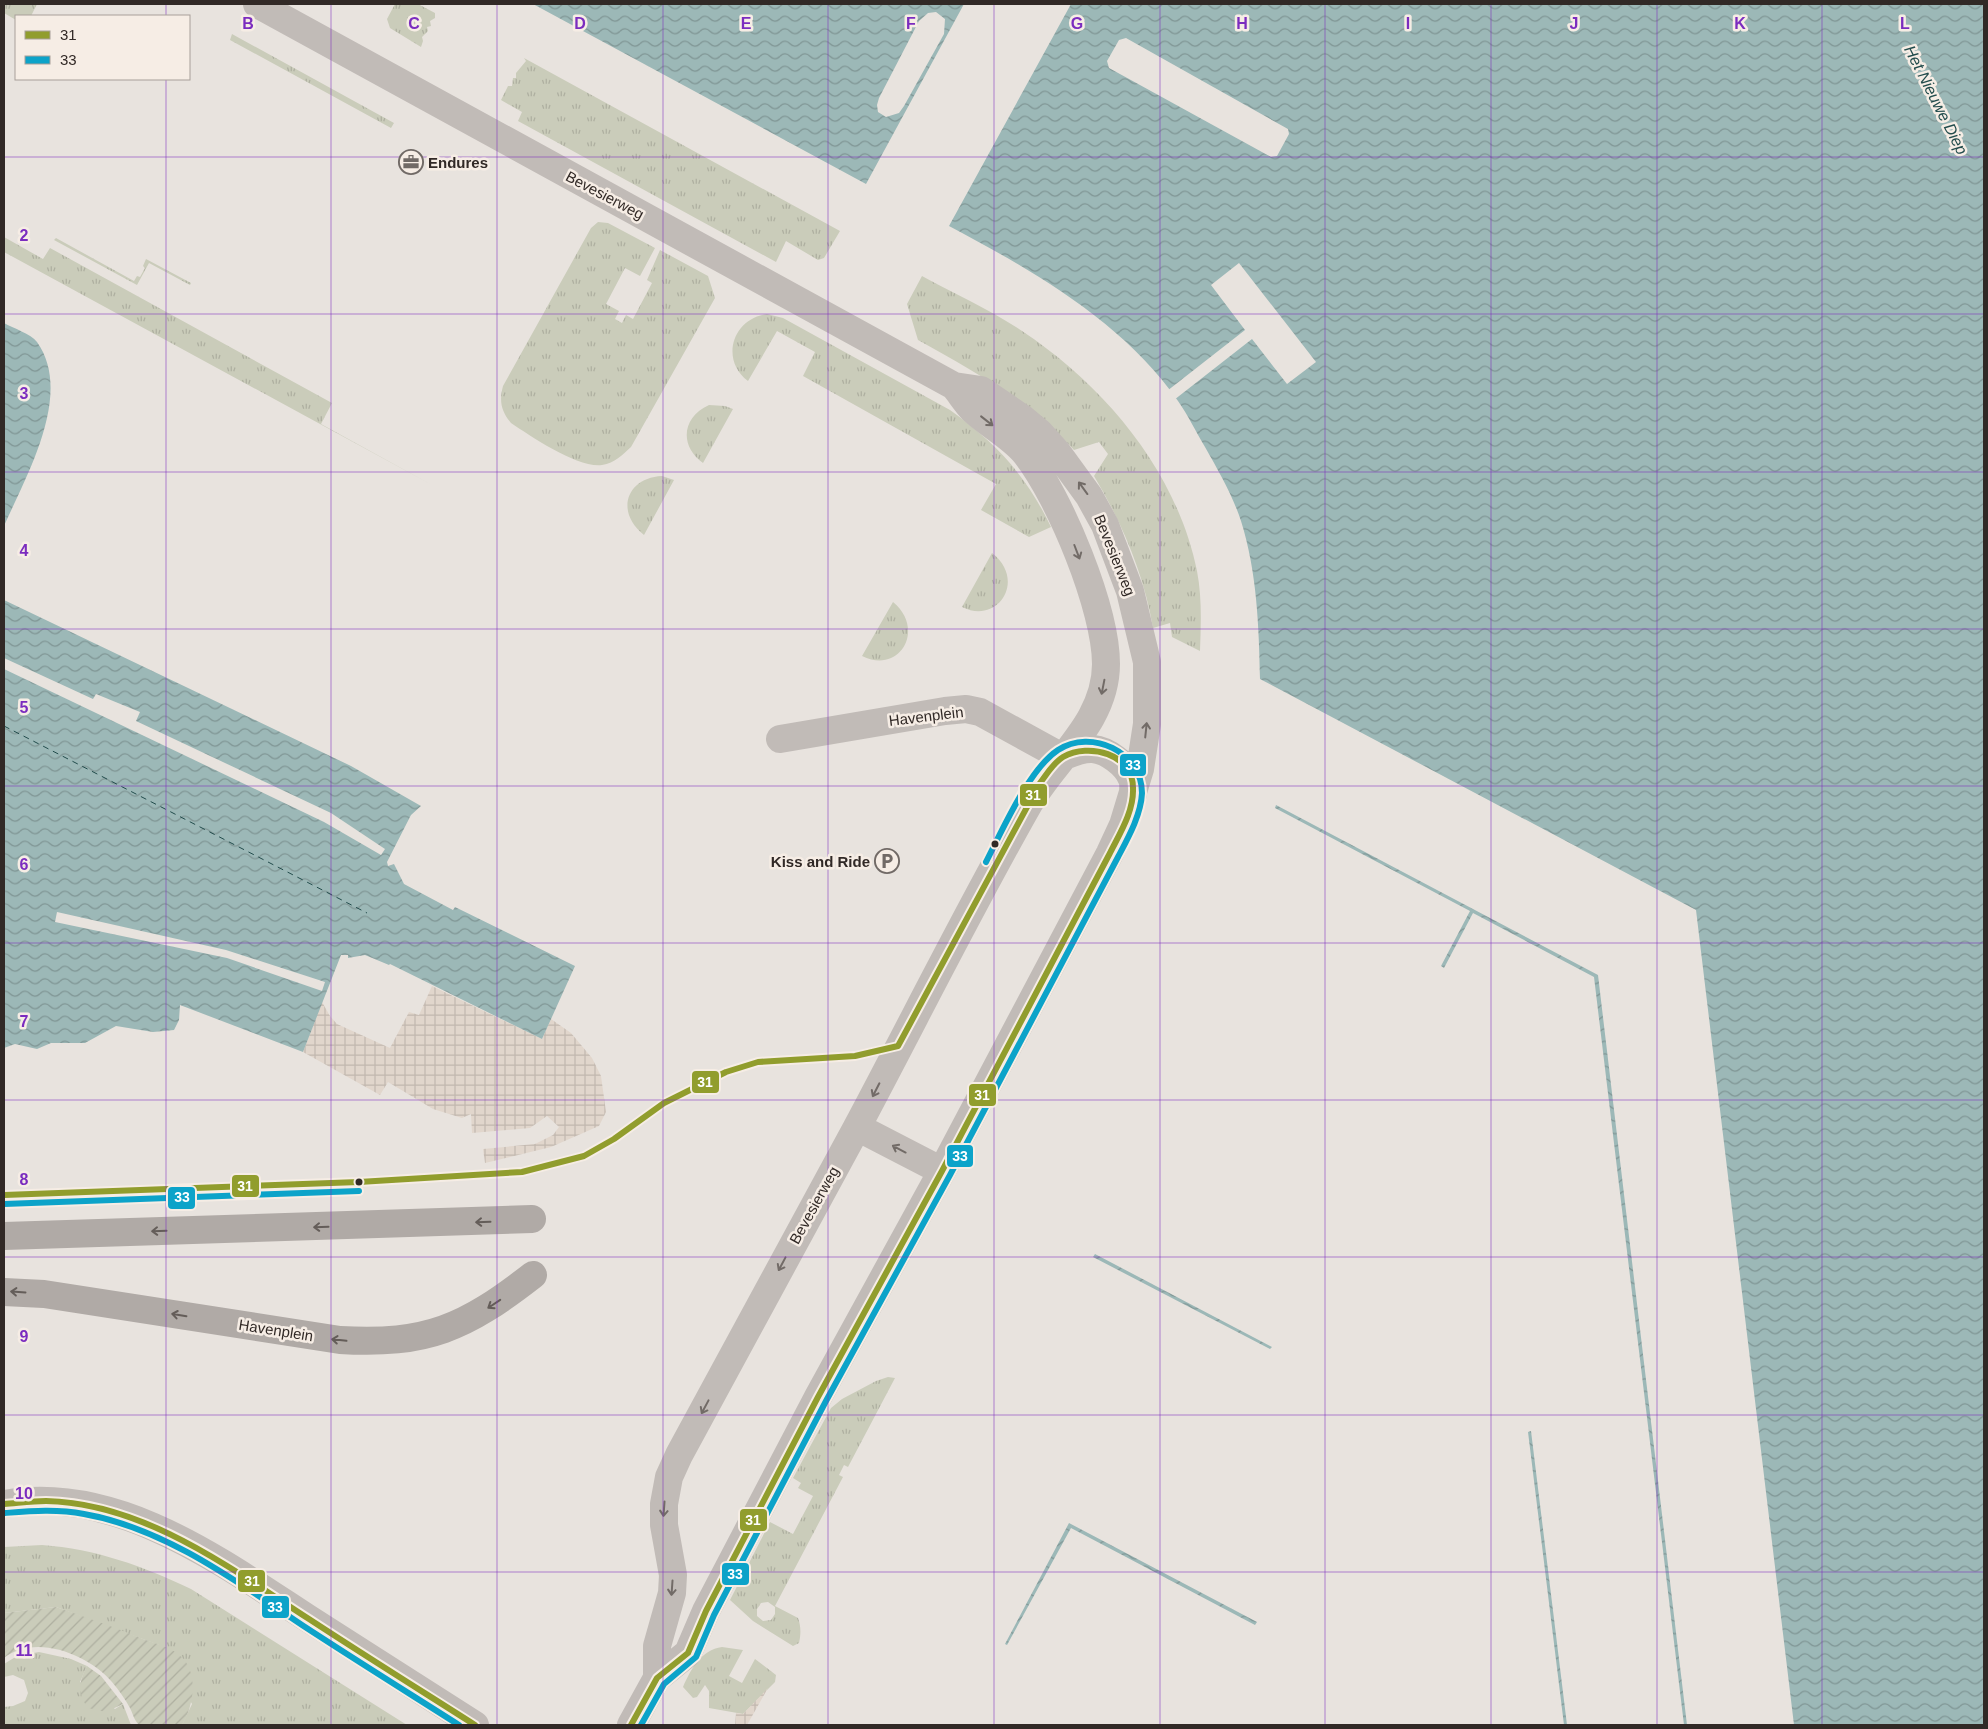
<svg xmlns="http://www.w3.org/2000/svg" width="1988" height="1729" font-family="Helvetica,sans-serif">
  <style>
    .grass { fill: url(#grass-tufts); fill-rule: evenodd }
    .garden { fill: url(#garden-furrows) }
    .plaza { fill: url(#plaza-grid) }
    .water { fill: url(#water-waves) }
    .pier { fill: #e8e3de }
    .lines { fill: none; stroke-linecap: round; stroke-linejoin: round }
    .ferry { stroke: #224c4c; stroke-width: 1; stroke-dasharray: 6 5; stroke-linecap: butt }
    .minor { stroke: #c1bbb7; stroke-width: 28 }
    .tertiary { stroke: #c1bbb7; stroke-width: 28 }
    .primary { stroke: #b0aaa6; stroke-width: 28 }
    .bus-1-casing { stroke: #f6ede5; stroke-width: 10 }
    .bus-2-casing { stroke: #f6ede5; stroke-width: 10 }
    .bus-1 { stroke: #919d2d; stroke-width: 6 }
    .bus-2 { stroke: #0ca3c9; stroke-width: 6 }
    .oneway { stroke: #726b67 }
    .oneway2 { stroke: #645d59 }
    .grid { fill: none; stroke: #7b2cbf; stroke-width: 1; stroke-opacity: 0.55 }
    .bus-dot { fill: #312926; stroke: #f6ede5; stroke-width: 2 }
    .labels { text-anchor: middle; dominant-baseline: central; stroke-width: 5; stroke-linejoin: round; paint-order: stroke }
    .poi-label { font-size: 15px; font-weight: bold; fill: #312926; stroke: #f6ede5; text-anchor: start }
    .street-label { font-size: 15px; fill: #312926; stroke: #f6ede5 }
    .water-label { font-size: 16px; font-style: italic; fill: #224c4c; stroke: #f6ede5 }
    .grid-label { font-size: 16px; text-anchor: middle; font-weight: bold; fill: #7b2cbf; stroke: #f6ede5; stroke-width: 5; stroke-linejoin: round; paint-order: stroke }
    .line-badge { stroke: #f6ede5; stroke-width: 2 }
    .badge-label { font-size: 14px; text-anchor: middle; font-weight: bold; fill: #fff }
  </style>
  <defs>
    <pattern id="grass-tufts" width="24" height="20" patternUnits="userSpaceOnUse" patternTransform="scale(1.25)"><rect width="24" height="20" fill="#caccba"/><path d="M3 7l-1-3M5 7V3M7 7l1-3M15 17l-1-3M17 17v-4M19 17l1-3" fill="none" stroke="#aeafa0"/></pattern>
    <pattern id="garden-furrows" width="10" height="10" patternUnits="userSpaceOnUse" patternTransform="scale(1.25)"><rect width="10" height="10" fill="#caccba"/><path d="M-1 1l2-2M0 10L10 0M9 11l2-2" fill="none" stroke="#aeafa0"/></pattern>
    <pattern id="plaza-grid" width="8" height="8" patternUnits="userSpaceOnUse" patternTransform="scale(1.25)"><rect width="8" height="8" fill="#e1d6cc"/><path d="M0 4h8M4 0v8" fill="none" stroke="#c2b8af"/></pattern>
    <pattern id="water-waves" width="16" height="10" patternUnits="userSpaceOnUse" patternTransform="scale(1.25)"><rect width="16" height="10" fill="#9cb8b7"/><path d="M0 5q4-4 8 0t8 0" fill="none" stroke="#809695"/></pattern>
  </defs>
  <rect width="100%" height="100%" fill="#e8e3de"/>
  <path class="grass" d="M 4,4 L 37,4 L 31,16 L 16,16 L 16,20 L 4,13 Z
    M 395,4 L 418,4 L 435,13 L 435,18 L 430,21 L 431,26 L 427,27 L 428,31 L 422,37 L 423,41 L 421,47 L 390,28 L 387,19 Z
    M 232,34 L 394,123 L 391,128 L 230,40 Z
    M 524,58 L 840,231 L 824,258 L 818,260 L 786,241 L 776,262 L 518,121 L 522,112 L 501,100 L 508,86 L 512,86 L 513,78 L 516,78 L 516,73 L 526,61 Z
    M 598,222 L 608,223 L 655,248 L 640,276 L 625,268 L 606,304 L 619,311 L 615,319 L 622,323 L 626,315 L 633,319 L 652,283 L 647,280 L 660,250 L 708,276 L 715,298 L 631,447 C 622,455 615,463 602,465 C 577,468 532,437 511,423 C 501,411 499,401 503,386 L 591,228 Z
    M 4,237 L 43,259 L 50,248 L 332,403 L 321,424 L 432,485 L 4,252 Z
    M 56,238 L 134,281 L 137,276 L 140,277 L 145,268 L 143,266 L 146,259 L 191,283 L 190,285 L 149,263 L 137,285 L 54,240 Z
    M 922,276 C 955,294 991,310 1022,331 C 1105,386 1177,472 1197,571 C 1202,597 1201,624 1200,651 L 1172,637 L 1170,623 L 1153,628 C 1144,574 1122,523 1094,476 L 1108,454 L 1099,442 L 1074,450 C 1029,401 975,372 918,340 L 907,304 Z
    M 767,314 L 783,318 L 950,410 C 997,444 1026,475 1051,527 L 1029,537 L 981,510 L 996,484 L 803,376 L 815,352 L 777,331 L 748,381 C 720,360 732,319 767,314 Z
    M 709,405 L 725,406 L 733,409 L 703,463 C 679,446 682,417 709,405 Z
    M 662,476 L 674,480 L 644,535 C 615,512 626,478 662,476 Z
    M 992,553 C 1027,580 998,625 962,607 Z
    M 893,602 C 926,629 900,675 862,656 Z
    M 888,1377 L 895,1378 L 848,1467 L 844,1465 L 839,1475 L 843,1477 L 775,1606 L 798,1618 C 801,1626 801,1634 799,1643 L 793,1646 L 753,1621 L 730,1600 L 770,1522 L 793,1534 L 813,1496 L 798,1488 L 801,1483 L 793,1478 L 831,1408 L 842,1399 L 876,1381 ZM 768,1602 L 775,1607 L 775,1614 L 771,1620 L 763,1621 L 757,1616 L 757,1609 L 761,1603 Z
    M 42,1545 C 96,1549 143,1566 191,1589 L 407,1725 L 182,1725 L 192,1704 L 159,1645 L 56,1607 L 4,1613 L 4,1547 Z
    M 722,1647 L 743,1650 L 729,1676 L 742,1683 L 755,1659 L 776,1675 L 775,1682 L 743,1714 L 709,1708 L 709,1691 L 705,1685 L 697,1697 L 693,1698 L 683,1687 C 691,1669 701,1650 722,1647 Z
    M 39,1652 L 71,1659 L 87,1666 L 80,1682 L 115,1709 L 123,1704 L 131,1725 L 4,1725 L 4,1707 L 13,1706 L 25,1701 L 28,1693 L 24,1680 L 13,1675 L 4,1677 L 4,1664 L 17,1656 Z"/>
  <path class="garden" d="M 56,1607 C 85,1617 114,1627 143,1639 C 154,1643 169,1647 178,1654 C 200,1670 194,1706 182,1725 L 139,1725 C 134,1720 133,1714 130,1708 C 125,1699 119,1690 112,1682 C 89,1655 36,1633 4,1658 L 4,1613 Z
    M 87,1666 L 101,1676 L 123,1704 L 106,1712 L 88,1708 C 77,1693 79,1681 87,1666 Z"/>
  <path class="plaza" d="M 432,986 L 542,1039 L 551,1019 L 571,1033 L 592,1058 L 601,1076 L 606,1112 L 599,1126 L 551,1147 L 485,1163 L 483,1149 L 535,1144 L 553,1135 L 559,1127 L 547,1116 L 530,1128 L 472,1133 L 471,1114 L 462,1118 L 433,1109 L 388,1082 L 380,1095 L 303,1052 L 322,1002 L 330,1016 L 337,1024 L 390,1048 L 409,1012 L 419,1015 Z
    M 768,1688 L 747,1725 L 735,1725 L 736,1713 L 743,1714 Z"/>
  <path class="water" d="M 533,4 L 964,4 L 866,184 Z
    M 1071,4 L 1984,4 L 1984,1725 L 1794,1725 L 1696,910 L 1260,679 C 1259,626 1257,572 1241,521 C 1233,496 1218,470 1205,447 C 1196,432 1188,415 1178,401 C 1123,322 1032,270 949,226 Z
    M 4,323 C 13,328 31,334 37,342 C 74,394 26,476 4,526 Z
    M 4,600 L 351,766 L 421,806 L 411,815 L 387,862 L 388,866 L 394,864 L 404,884 L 453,910 L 455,907 L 575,966 L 542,1039 L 390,964 L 389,965 L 365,955 L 348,958 L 348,955 L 341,955 L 303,1052 L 180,1005 L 179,1020 L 174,1030 L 153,1032 L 116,1026 L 85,1043 L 51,1043 L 37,1049 L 15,1044 L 4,1048 Z
    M 1276,805 L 1598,975 L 1687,1725 L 1684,1725 L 1594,977 L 1473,913 L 1444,968 L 1441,966 L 1470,911 L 1275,808 Z
    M 1095,1254 L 1272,1347 L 1270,1349 L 1093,1257 Z
    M 1531,1431 L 1567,1725 L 1564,1725 L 1528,1432 Z
    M 1069,1523 L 1257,1622 L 1255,1625 L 1071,1528 L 1007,1645 L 1005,1644 Z"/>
  <path class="pier" d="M 936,12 L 945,19 L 944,34 L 904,106 L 899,113 L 886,117 L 878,112 L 877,105 L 879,98 L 919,21 L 928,13 Z
    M 1126,38 L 1288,129 L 1289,134 L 1277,156 L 1271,157 L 1109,68 L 1107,61 L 1119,40 Z
    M 1239,263 L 1316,362 L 1287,384 L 1252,339 L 1174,400 L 1167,391 L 1245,330 L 1211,285 Z
    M 4,658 L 93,699 L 96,694 L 140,712 L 136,721 L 331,813 L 385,849 L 381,855 L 324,822 L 4,669 Z
    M 57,912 L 226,950 L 325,982 L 322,991 L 227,958 L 55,922 Z"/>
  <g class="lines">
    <path class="ferry" d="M 4,726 L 367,913"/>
    <path class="minor" d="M 257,4 L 954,386 L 981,390 L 1022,418 L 1040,433 L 1057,452 L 1089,496 L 1105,525 L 1130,591 L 1147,662 L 1147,724 L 1140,769 L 1123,825 L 1110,853 L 942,1171 L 818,1397 L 706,1611 L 688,1653 L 657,1678 L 631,1725
      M 780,739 L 945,711 L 966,709 L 980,712 L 1062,757
      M 1062,757 C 1072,753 1082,748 1093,749 C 1107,750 1127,765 1132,779 C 1134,783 1133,790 1133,794
      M 857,1127 L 942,1171
      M 657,1678 L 657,1646 L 672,1593 L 673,1575 L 664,1525 L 664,1504 L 669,1477 L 679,1455 C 738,1346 797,1238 856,1129 C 913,1022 967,913 1027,807 C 1054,759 1106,723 1106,664 C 1106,609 1060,497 1025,453 C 1011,436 989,425 973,410 C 966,403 960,393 954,386"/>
    <path class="tertiary" d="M 4,1504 C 116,1484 220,1561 309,1619 C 364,1654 420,1690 475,1725"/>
    <path class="primary" d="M 4,1236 L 532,1219
      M 4,1292 L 44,1294 L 340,1340 C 427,1345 465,1328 533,1275"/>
    <defs>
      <path id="bus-1" d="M 4,1195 L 359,1182 L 522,1172 L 584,1156 L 614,1139 L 664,1103 L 726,1072 L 758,1062 L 855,1056 L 898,1046 L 1040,783 C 1047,774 1053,763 1063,757 C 1089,742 1133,754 1133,788 C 1134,811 1120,833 1110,853 L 942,1171 L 818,1397 L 706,1611 L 688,1653 L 657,1678 L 631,1725
        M 4,1504 C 18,1503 32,1501 46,1501 C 144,1503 230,1568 309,1619 C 364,1655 420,1690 475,1725"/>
      <path id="bus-2" d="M 4,1204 L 359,1191
        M 5,1513 C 32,1511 57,1509 84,1514 C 164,1528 236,1581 302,1625 C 354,1659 407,1692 459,1725
        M 641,1725 L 664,1684 L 696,1657 L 714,1615 L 826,1401 L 950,1175 L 1118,857 C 1128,838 1141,815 1142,793 C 1142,752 1091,728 1058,750 C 1029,769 1002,831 986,862"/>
    </defs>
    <use href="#bus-1" class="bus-1-casing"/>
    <use href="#bus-2" class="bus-2-casing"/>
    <use href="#bus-1" class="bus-1"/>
    <use href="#bus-2" class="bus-2"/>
  </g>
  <defs><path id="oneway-shaft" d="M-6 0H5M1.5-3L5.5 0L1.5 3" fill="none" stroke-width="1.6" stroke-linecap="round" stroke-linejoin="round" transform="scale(1.25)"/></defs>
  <g class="oneway">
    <use href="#oneway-shaft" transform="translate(987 421) rotate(38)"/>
    <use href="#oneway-shaft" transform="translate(1083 488) rotate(-126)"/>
    <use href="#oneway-shaft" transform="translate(1077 552) rotate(69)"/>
    <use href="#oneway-shaft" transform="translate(1103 687) rotate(101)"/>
    <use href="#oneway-shaft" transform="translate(1146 730) rotate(-84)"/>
    <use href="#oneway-shaft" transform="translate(876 1090) rotate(117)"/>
    <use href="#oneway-shaft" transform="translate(899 1149) rotate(-152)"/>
    <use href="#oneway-shaft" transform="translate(782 1264) rotate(118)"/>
    <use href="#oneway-shaft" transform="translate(705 1407) rotate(118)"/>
    <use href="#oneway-shaft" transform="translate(664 1509) rotate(94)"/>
    <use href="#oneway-shaft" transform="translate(672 1588) rotate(94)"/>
  </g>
  <g class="oneway2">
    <use href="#oneway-shaft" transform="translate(483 1222) rotate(178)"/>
    <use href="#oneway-shaft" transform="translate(321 1227) rotate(178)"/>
    <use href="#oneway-shaft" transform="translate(159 1231) rotate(178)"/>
    <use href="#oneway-shaft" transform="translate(18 1292) rotate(-176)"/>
    <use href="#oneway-shaft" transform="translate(494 1304) rotate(146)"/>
    <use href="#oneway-shaft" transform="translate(179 1315) rotate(-171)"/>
    <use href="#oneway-shaft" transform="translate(339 1340) rotate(-174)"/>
  </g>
  <path class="grid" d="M 166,4 L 166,16M 331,4 L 331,1725M 497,4 L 497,1725M 663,4 L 663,1725M 828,4 L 828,1725M 994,4 L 994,1725M 1160,4 L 1160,1725M 1325,4 L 1325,1725M 1491,4 L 1491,1725M 1657,4 L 1657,1725M 1822,4 L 1822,1725M 166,79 L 166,1725M 4,157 L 1984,157M 4,314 L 1984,314M 4,472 L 1984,472M 4,629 L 1984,629M 4,786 L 1984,786M 4,943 L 1984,943M 4,1100 L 1984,1100M 4,1257 L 1984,1257M 4,1415 L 1984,1415M 4,1572 L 1984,1572"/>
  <defs>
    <symbol id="office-ring" viewBox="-11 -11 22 22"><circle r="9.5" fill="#f6ede5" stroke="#716a66" stroke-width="1.5"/><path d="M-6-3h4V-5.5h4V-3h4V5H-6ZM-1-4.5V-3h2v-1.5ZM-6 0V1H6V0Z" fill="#716a66"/></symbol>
    <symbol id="parking-ring" viewBox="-11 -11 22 22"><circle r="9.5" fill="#f6ede5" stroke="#716a66" stroke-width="1.5"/><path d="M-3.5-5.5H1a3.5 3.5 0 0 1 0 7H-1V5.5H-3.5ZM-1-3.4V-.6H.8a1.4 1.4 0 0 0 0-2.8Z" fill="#716a66"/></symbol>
  </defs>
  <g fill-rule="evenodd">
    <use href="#office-ring" x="397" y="148" width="28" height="28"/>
    <use href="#parking-ring" x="873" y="847" width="28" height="28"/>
  </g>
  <g class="bus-dot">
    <circle cx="995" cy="844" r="4.5"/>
    <circle cx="359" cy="1182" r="4.5"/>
  </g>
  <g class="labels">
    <g class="poi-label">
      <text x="428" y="162">Endures</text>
      <text x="870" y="861" text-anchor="end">Kiss and Ride</text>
    </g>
    <g class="street-label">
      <text transform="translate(605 195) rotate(28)">Bevesierweg</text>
      <text transform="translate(1115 555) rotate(68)">Bevesierweg</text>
      <text transform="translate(926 716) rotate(-7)">Havenplein</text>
      <text transform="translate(814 1205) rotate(-61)">Bevesierweg</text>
      <text transform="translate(276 1330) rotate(9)">Havenplein</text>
    </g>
    <g class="water-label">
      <text transform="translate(1936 100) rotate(63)">Het Nieuwe Diep</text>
    </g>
  </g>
  <g class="grid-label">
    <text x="248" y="29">B</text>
    <text x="414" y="29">C</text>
    <text x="580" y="29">D</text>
    <text x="746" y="29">E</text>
    <text x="911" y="29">F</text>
    <text x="1077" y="29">G</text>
    <text x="1242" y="29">H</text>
    <text x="1408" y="29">I</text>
    <text x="1574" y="29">J</text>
    <text x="1740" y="29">K</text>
    <text x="1905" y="29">L</text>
    <text x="24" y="241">2</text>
    <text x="24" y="399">3</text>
    <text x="24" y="556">4</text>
    <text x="24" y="713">5</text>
    <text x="24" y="870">6</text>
    <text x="24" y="1027">7</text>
    <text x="24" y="1185">8</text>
    <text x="24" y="1342">9</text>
    <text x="24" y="1499">10</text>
    <text x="24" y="1656">11</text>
  </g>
  <g class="line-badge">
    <rect x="1119" y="753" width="28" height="24" rx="5" fill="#0ca3c9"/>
    <rect x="1019" y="783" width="29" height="24" rx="5" fill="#919d2d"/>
    <rect x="691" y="1070" width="29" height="24" rx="5" fill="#919d2d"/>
    <rect x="968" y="1083" width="29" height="24" rx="5" fill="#919d2d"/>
    <rect x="946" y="1144" width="28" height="24" rx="5" fill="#0ca3c9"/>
    <rect x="231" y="1174" width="29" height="24" rx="5" fill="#919d2d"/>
    <rect x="167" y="1186" width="29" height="24" rx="5" fill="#0ca3c9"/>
    <rect x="739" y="1508" width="29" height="24" rx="5" fill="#919d2d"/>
    <rect x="721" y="1562" width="29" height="24" rx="5" fill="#0ca3c9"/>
    <rect x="237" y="1569" width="29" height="24" rx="5" fill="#919d2d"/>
    <rect x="261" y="1595" width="29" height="24" rx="5" fill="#0ca3c9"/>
  </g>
  <g class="badge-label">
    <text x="1133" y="770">33</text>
    <text x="1033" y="800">31</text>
    <text x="705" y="1087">31</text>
    <text x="982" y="1100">31</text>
    <text x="960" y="1161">33</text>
    <text x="245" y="1191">31</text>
    <text x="182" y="1202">33</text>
    <text x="753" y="1525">31</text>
    <text x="735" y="1579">33</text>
    <text x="252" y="1586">31</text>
    <text x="275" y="1612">33</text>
  </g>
  <rect width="1988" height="1729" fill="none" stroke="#312926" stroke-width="10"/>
  <rect x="15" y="15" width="175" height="65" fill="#f6ede5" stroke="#a79f99"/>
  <rect x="25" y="31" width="25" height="8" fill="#919d2d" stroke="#a79f99"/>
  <text x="60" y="40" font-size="15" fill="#312926">31</text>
  <rect x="25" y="56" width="25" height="8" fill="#0ca3c9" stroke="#a79f99"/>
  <text x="60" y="65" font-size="15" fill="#312926">33</text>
</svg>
